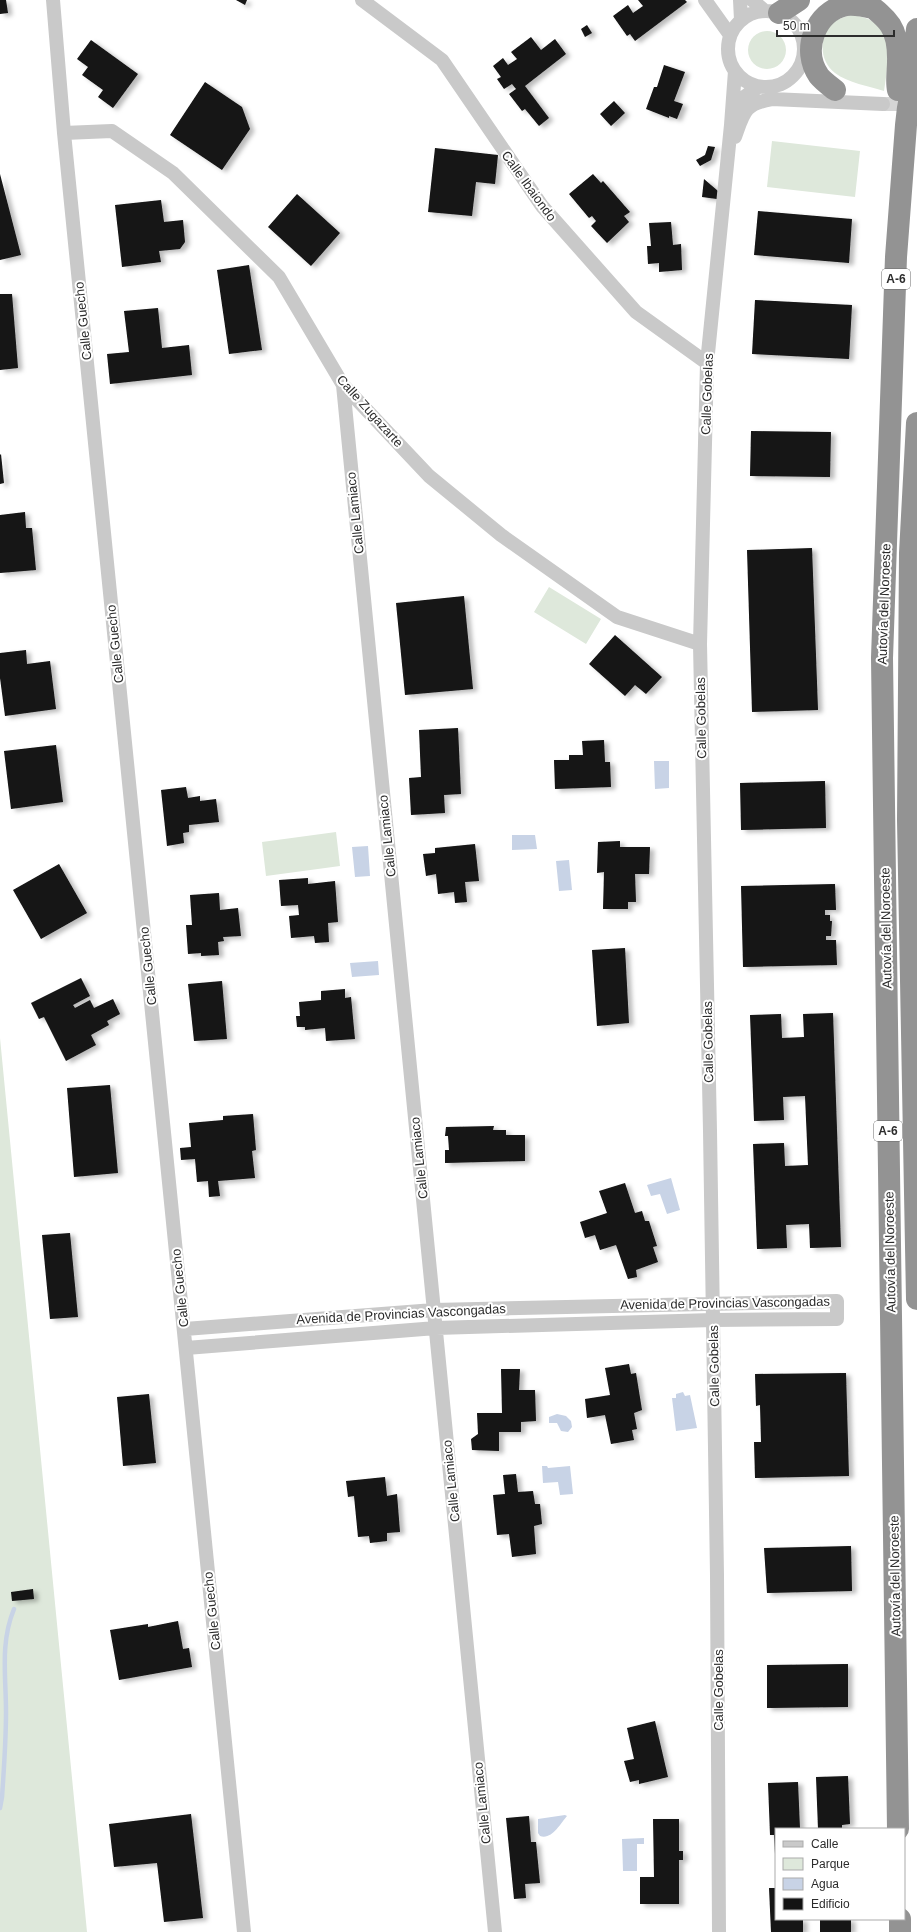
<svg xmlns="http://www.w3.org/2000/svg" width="917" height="1932" font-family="Arial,sans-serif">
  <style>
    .green { fill: #dee8db }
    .water { fill: #c8d3e6 }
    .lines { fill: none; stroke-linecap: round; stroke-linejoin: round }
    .stream { stroke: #c8d3e6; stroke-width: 4.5 }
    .building { fill: #131313; filter: url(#shadow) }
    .street-tunnel { stroke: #d5d5d5; stroke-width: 14; stroke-dasharray: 14 7; stroke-linecap: butt }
    .street { stroke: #c9c9c9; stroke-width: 14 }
    .highway { stroke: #939393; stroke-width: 22 }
    .labels { text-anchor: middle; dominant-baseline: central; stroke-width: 4; stroke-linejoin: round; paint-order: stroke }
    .shield { fill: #fff; stroke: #6b6b6b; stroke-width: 1 }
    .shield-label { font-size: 12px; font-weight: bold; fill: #2c2c2c }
    .street-label { font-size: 13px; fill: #2c2c2c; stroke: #fff }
  </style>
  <defs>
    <filter id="shadow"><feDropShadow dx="4.5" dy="2.5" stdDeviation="2" flood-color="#0004"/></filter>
  </defs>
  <rect width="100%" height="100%" fill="#fff"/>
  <path class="green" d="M 851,15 C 896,19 889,58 884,91 C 869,86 848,83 835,73 C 820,62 818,38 832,24 C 837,19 844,17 851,15 Z
    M748 50a19 19 0 1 1 38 0a19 19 0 1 1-38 0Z
    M 772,141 L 860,151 L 855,197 L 767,187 Z
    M 549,587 L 601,619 L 586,644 L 534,612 Z
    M 336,832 L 340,866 L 266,876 L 262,842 Z
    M 0,1038 L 87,1932 L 0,1932 Z"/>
  <path class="water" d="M 654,761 L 669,761 L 669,788 L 655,789 Z
    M 512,835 L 535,835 L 537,849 L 512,850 Z
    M 368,846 L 370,876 L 355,877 L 352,847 Z
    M 569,860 L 572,890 L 559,891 L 556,861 Z
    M 378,961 L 379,975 L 352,977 L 350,963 Z
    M 671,1178 L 680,1210 L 667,1214 L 660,1194 L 651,1196 L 647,1185 Z
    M 683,1392 L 685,1396 L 690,1395 L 697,1428 L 676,1431 L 672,1398 L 676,1398 L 676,1394 Z
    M 557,1414 L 566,1416 L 571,1421 L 572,1427 L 568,1432 L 561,1431 L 557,1423 L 549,1423 L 549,1417 Z
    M 542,1466 L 547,1466 L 548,1468 L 570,1466 L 573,1494 L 560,1495 L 558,1482 L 543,1483 Z
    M 565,1815 L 567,1816 C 560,1824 552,1840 540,1836 L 538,1833 L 538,1819 Z
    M 644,1838 L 644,1844 L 637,1844 L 637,1871 L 623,1871 L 622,1839 Z"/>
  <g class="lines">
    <path class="stream" d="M 0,1808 L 2,1797 C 4,1769 6,1740 6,1712 C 6,1676 0,1643 14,1609"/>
  </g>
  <path class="building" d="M 0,0 L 6,0 L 8,13 L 0,14 Z
    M 236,0 L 247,0 L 245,5 Z
    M 638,0 L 685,0 L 687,2 L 635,41 L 630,34 L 627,36 L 613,16 L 628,5 L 633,13 L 643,6 Z
    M 587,25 L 592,33 L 585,37 L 581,29 Z
    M 531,37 L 541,50 L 555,39 L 566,54 L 525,86 L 549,118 L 539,126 L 525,109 L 522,111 L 509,94 L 516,89 L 512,84 L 504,89 L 497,79 L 501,77 L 493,66 L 503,58 L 508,65 L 517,59 L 511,52 Z
    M 91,40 L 138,74 L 113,108 L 98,97 L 103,90 L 82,75 L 88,67 L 77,59 Z
    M 664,65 L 685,72 L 674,101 L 683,104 L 677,119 L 669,116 L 669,118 L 646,109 L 654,87 L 657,87 Z
    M 205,82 L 242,107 L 250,129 L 222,170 L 170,135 Z
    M 614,101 L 625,113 L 611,126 L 600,114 Z
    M 708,146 L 715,147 L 711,160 L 700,166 L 696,160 L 705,155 Z
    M 435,148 L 498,155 L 495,184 L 476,182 L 472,216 L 428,212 Z
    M 0,174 L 21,255 L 0,260 Z
    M 593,174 L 601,183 L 603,181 L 630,212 L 624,216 L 629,222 L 607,243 L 591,226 L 596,221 L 592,216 L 589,218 L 569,194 Z
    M 704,179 L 718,191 L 717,199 L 702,197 Z
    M 297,194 L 340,233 L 311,266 L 268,227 Z
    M 161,200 L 164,222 L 183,220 L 185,242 L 180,249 L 159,251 L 161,262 L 122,267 L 115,205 Z
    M 758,211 L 852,219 L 849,263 L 754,255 Z
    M 671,222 L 673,245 L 681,244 L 682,270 L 659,272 L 659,263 L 648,264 L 647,246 L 651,246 L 649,223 Z
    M 249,265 L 262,350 L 229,354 L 217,270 Z
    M 0,294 L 12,294 L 18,368 L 0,370 Z
    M 755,300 L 852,305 L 849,359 L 752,354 Z
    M 158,308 L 162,348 L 189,345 L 192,375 L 110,384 L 107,354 L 129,352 L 124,311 Z
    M 751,431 L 831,432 L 830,477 L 750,476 Z
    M 1,454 L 4,483 L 0,484 L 0,455 Z
    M 25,512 L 26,528 L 32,528 L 36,570 L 0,573 L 0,515 Z
    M 812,548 L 818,710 L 752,712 L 747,550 Z
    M 464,596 L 473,689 L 405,695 L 396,603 Z
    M 615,635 L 662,677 L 646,694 L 635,685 L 625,696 L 589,664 Z
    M 26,650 L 27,664 L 50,661 L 56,709 L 5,716 L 0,678 L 0,653 Z
    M 458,728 L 461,794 L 444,795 L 445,813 L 411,815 L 409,778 L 421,777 L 419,730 Z
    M 604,740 L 605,762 L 610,762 L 611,787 L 555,789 L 554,760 L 569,760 L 569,755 L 583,755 L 582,741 Z
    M 56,745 L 63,802 L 11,809 L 4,751 Z
    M 825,781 L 826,828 L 741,830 L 740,783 Z
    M 186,787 L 188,798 L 200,796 L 200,801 L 216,799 L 219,822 L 189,825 L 189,832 L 183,833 L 184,843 L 167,846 L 161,790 Z
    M 620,841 L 620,847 L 650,847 L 649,874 L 635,874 L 636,902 L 628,902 L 628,909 L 603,909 L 604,872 L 597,873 L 598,842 Z
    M 475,844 L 479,881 L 465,882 L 467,902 L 455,903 L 454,892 L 438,894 L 436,874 L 426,876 L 423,854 L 435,853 L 435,848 Z
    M 59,864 L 87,913 L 41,939 L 13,890 Z
    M 308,878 L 308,884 L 335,881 L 338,922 L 328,923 L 329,942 L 315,943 L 314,936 L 291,938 L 289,916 L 299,915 L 298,905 L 281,906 L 279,880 Z
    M 835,884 L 836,910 L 825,910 L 825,915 L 830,915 L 830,921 L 832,921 L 831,936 L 826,936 L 826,940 L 836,940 L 837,965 L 743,967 L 741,886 Z
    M 219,893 L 220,910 L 238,908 L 241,936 L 223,937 L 224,941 L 218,942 L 219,955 L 201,956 L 201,953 L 188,954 L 186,925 L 192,925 L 190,895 Z
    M 625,948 L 629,1023 L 597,1026 L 592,950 Z
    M 81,978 L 90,996 L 73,1005 L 75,1008 L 90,1000 L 94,1008 L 113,999 L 120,1014 L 107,1021 L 109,1025 L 91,1035 L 96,1045 L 66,1061 L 44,1017 L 39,1019 L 31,1003 Z
    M 222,981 L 227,1039 L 194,1041 L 188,984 Z
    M 345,989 L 345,998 L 351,997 L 355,1039 L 326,1041 L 325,1028 L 305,1030 L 305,1027 L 297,1027 L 296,1016 L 300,1016 L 299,1002 L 321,1000 L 321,991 Z
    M 833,1013 L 841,1247 L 810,1248 L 809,1224 L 786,1225 L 787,1248 L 757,1249 L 753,1144 L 784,1143 L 785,1166 L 808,1165 L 805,1096 L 783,1097 L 784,1120 L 754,1121 L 750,1015 L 781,1014 L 782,1038 L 804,1037 L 803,1014 Z
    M 110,1085 L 118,1173 L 74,1177 L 67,1088 Z
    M 253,1114 L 256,1150 L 252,1151 L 255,1178 L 218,1181 L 220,1196 L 209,1197 L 208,1181 L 197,1182 L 195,1159 L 181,1160 L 180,1148 L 191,1147 L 189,1123 L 223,1120 L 223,1116 Z
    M 494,1126 L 493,1130 L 506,1130 L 506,1135 L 525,1135 L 525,1161 L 445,1163 L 445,1150 L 449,1150 L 448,1136 L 445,1136 L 446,1127 Z
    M 625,1183 L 635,1213 L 642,1211 L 645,1221 L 649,1221 L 657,1246 L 653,1247 L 658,1262 L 636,1270 L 637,1277 L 628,1279 L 616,1245 L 600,1250 L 595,1235 L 585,1238 L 580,1222 L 607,1213 L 599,1191 Z
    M 70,1233 L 78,1317 L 50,1319 L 42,1235 Z
    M 629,1364 L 631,1374 L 636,1373 L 642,1410 L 634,1413 L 637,1429 L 632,1430 L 634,1440 L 611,1444 L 605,1415 L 587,1418 L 585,1399 L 610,1395 L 605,1368 Z
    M 501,1369 L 520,1369 L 519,1390 L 535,1390 L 536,1421 L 521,1422 L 521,1432 L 499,1432 L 499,1451 L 472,1450 L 471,1439 L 478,1434 L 477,1413 L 502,1413 Z
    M 846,1373 L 849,1476 L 755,1478 L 754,1442 L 761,1442 L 760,1405 L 756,1406 L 755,1374 Z
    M 149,1394 L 156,1463 L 123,1466 L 117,1397 Z
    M 516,1474 L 518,1492 L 533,1491 L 535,1504 L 540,1504 L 542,1524 L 534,1526 L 536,1554 L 512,1557 L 509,1534 L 497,1535 L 493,1495 L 505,1494 L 503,1475 Z
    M 385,1477 L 387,1496 L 397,1494 L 400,1532 L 387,1533 L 387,1541 L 370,1543 L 369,1536 L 358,1537 L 354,1496 L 348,1497 L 346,1481 Z
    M 851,1546 L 852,1591 L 767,1593 L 764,1548 Z
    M 33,1589 L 34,1599 L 12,1601 L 11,1592 Z
    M 178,1621 L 183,1649 L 189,1648 L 192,1667 L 119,1680 L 110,1630 L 148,1624 L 148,1627 Z
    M 848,1664 L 848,1707 L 767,1708 L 767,1665 Z
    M 655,1721 L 668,1777 L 639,1784 L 639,1780 L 630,1782 L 624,1761 L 634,1759 L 627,1728 Z
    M 848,1776 L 850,1824 L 842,1825 L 842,1829 L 818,1829 L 816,1777 Z
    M 798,1782 L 800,1829 L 776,1829 L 775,1854 L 774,1835 L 770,1835 L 768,1783 Z
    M 191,1814 L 203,1918 L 164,1922 L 157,1863 L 114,1867 L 109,1824 Z
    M 529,1816 L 531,1842 L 536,1842 L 540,1883 L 525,1884 L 526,1898 L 514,1899 L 506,1818 Z
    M 653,1819 L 679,1819 L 679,1851 L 683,1851 L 683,1860 L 679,1860 L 679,1904 L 640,1904 L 640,1877 L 654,1877 Z
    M 769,1888 L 776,1888 L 776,1919 L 803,1919 L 803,1932 L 771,1932 Z
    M 820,1919 L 851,1919 L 851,1932 L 820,1932 Z"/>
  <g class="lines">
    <path class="street-tunnel" d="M 883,104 L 917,104"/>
    <path class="street" d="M 53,0 L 64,133 L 244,1932
      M 362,0 L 442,60 L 542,206 L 636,312 L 707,363
      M 705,0 L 730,35
      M 740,0 L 741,20
      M 752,0 L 765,11
      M728 49a38 38 0 1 1 76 0a38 38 0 1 1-76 0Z
      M 735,117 L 743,98 L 758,87
      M 64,133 L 112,131 L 173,173 L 279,277 L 343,385 L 429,476 L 501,535 L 617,617 L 700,644
      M 735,137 C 744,112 744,104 772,99 L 883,104
      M 343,385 L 495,1932
      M 185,1329 L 434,1310 L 837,1301 L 837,1319 L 713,1320 L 436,1328 L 186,1348
      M 719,1932 L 717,1575 L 710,1131 L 700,644 L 707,363 L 731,125 L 735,71"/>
    <path class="highway" d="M 863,0 C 888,19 899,27 898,62 C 898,71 896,82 898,90
      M 779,13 L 799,0
      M 835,90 C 830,86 823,81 819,76 C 801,50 815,12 846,5 C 855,4 865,6 873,8
      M 917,423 L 910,553 L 908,820 L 917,1299
      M 898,1829 L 882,658 L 896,257 L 906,125 L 917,29
      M 900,1919 L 900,1932"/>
  </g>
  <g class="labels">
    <g class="shield">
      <rect x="882" y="269" width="28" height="20" rx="3"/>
      <rect x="874" y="1121" width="28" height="20" rx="3"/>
    </g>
    <g class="shield-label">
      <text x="896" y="279">A-6</text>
      <text x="888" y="1131">A-6</text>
    </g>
    <g class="street-label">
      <text transform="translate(529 186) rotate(54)">Calle Ibaiondo</text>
      <text transform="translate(83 321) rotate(-96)">Calle Guecho</text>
      <text transform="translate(707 394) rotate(-88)">Calle Gobelas</text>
      <text transform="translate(370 411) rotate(48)">Calle Zugazarte</text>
      <text transform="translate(355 513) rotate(-96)">Calle Lamiaco</text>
      <text transform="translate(884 604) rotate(-88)">Autovía del Noroeste</text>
      <text transform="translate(115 644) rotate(-96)">Calle Guecho</text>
      <text transform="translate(701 718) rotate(-91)">Calle Gobelas</text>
      <text transform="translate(387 836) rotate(-96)">Calle Lamiaco</text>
      <text transform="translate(886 928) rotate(-91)">Autovía del Noroeste</text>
      <text transform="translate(148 966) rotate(-96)">Calle Guecho</text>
      <text transform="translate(708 1042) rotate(-91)">Calle Gobelas</text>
      <text transform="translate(419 1158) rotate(-96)">Calle Lamiaco</text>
      <text transform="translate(890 1252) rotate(-91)">Autovía del Noroeste</text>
      <text transform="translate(180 1288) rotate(-96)">Calle Guecho</text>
      <text transform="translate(725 1303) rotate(-1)">Avenida de Provincias Vascongadas</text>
      <text transform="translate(401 1314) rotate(-3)">Avenida de Provincias Vascongadas</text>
      <text transform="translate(714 1366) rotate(-91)">Calle Gobelas</text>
      <text transform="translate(451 1481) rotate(-96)">Calle Lamiaco</text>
      <text transform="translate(895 1576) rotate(-91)">Autovía del Noroeste</text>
      <text transform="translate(212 1611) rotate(-96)">Calle Guecho</text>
      <text transform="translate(718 1690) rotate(-90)">Calle Gobelas</text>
      <text transform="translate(482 1803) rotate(-96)">Calle Lamiaco</text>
    </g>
  </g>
  <rect x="775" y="1828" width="130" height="92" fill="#ffffff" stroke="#ababab"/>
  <rect x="783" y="1841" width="20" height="6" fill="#c9c9c9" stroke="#ababab"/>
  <text x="811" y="1848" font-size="12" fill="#2c2c2c">Calle</text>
  <rect x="783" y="1858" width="20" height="12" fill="#dee8db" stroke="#ababab"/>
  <text x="811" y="1868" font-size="12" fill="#2c2c2c">Parque</text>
  <rect x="783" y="1878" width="20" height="12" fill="#c8d3e6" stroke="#ababab"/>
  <text x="811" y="1888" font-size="12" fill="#2c2c2c">Agua</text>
  <rect x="783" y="1898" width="20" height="12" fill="#131313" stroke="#ababab"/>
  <text x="811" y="1908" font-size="12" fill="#2c2c2c">Edificio</text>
  <path d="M777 30v6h117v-6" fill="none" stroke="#2c2c2c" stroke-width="2"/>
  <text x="783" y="30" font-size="12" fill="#2c2c2c" stroke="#ffffff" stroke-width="3" paint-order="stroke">50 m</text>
</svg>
